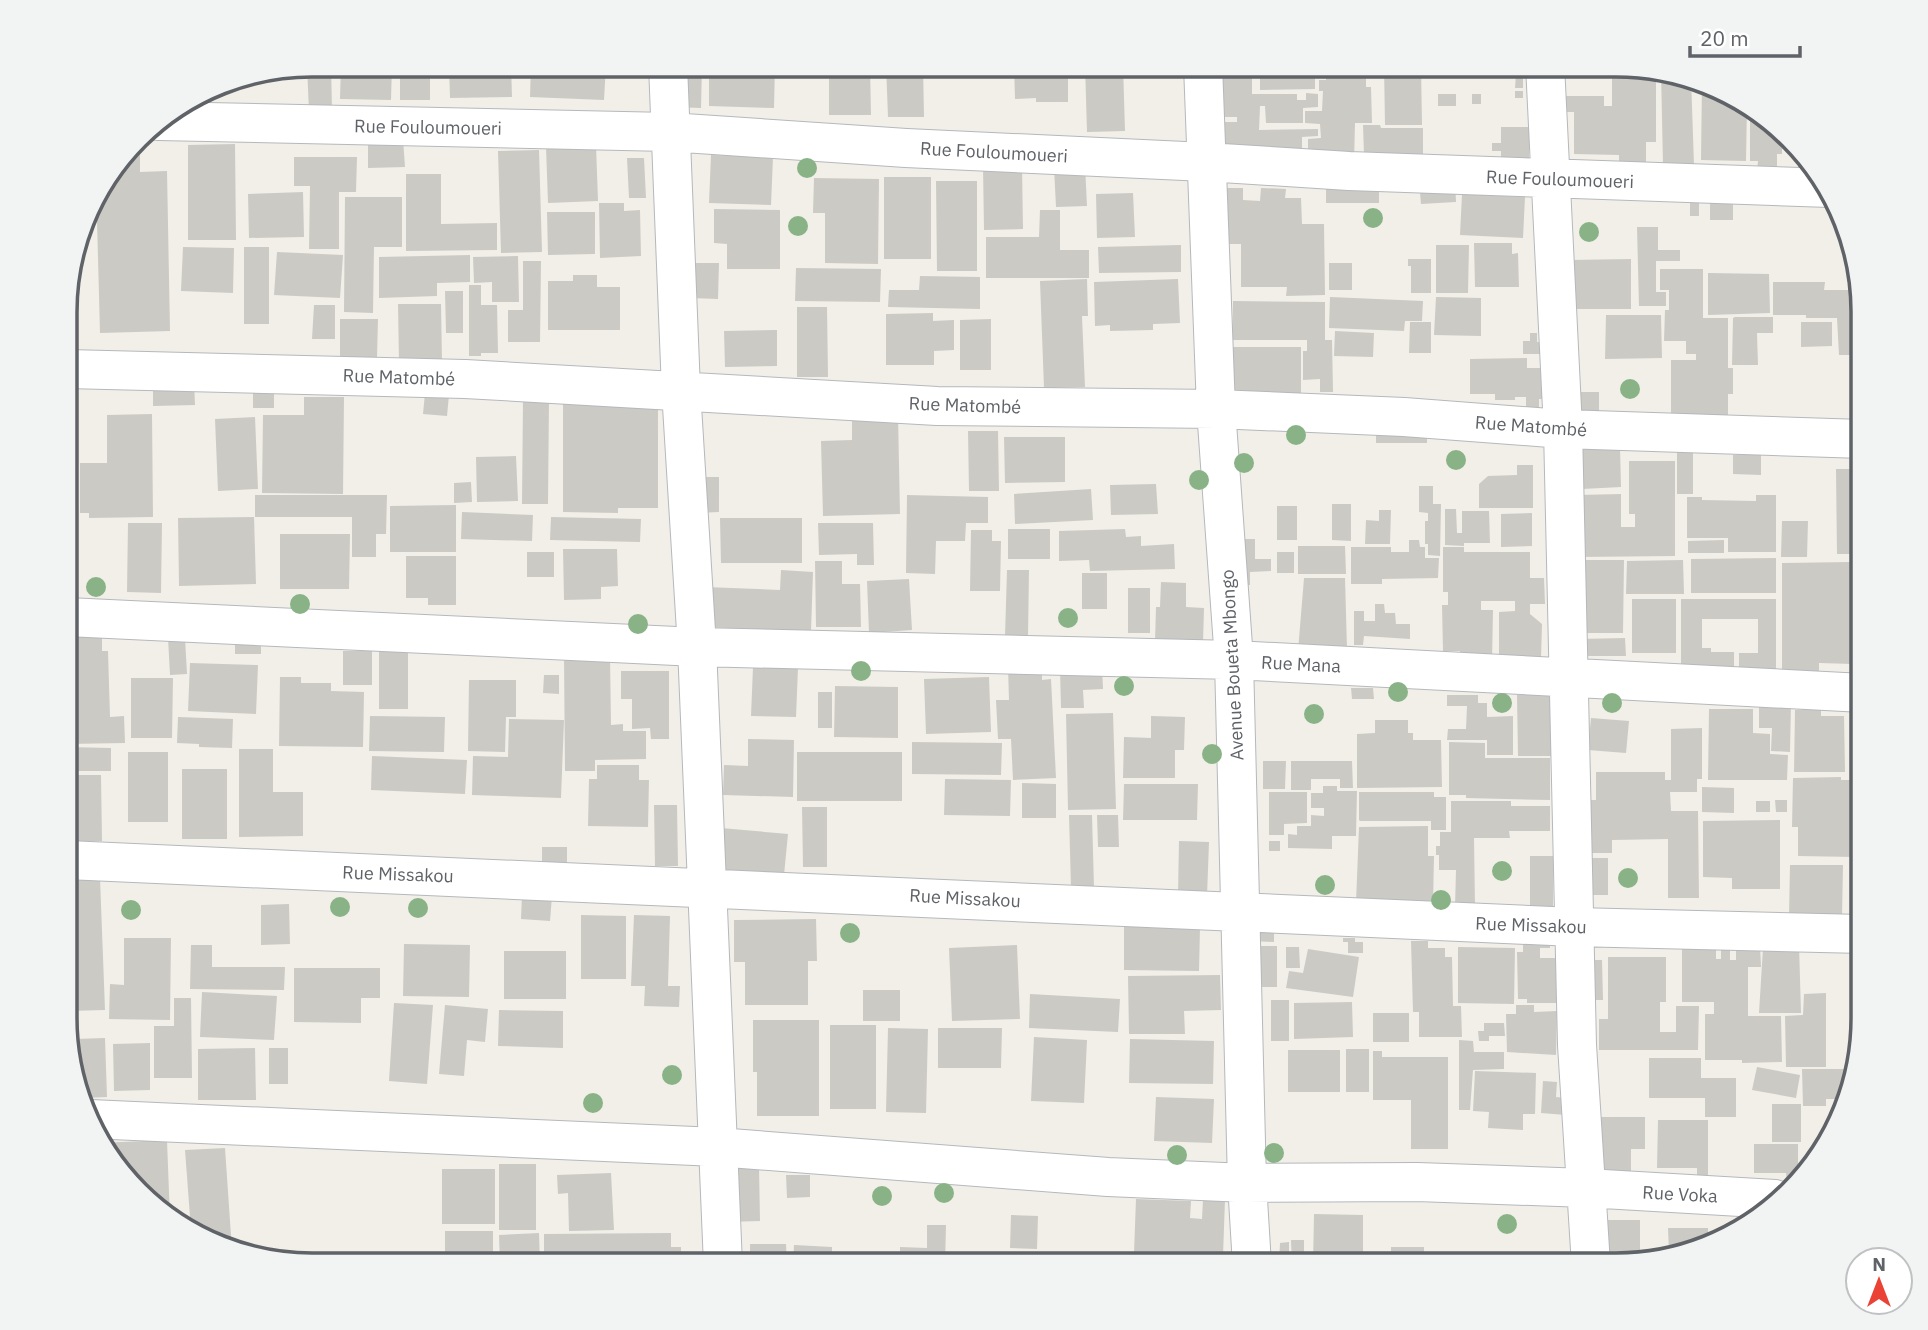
<svg xmlns="http://www.w3.org/2000/svg" width="1928" height="1330" font-family="'IBM Plex Sans',sans-serif">
<style>
.building{fill:#cccac5}
.lines{fill:none;stroke-linecap:round;stroke-linejoin:round}
.minor-casing{stroke:#b5b8bc;stroke-width:40}
.minor{stroke:#fff;stroke-width:38}
.tree{fill:#89b387}
.labels{text-anchor:middle;dominant-baseline:central;stroke-width:7;stroke-linejoin:round;paint-order:stroke}
.street-label{font-size:18px;fill:#5f6368;stroke:#fff}
.rim{fill:none;stroke:#5f6368;stroke-width:3.5}
</style>
<rect width="100%" height="100%" fill="#f1efe8"/>
<path class="building" d="M331 65 332 110 309 111 307 66Z
M341 65H392L391 100 340 99Z
M400 65H430V100H400Z
M449 65H511L512 97 450 98Z
M531 65H606L604 100 530 97Z
M709 65H775L774 108 709 106Z
M829 65H870L871 115H829Z
M886 65H923L924 117H888Z
M1014 65H1068V102H1036V98L1015 99Z
M1085 65H1123L1125 131 1087 132Z
M1220 65H1252V94H1297V100H1306V93L1318 94V107L1303 108V123H1266L1265 106H1260L1259 130 1318 129V136L1302 137V151L1227 152 1218 122H1237V117H1220Z
M1260 65H1319V74L1315 75V89L1260 90Z
M1327 65H1373V77H1366V87H1371L1372 123H1355L1354 163 1308 151V139L1321 138 1320 124 1305 123V111H1322L1323 91H1319V80H1326Z
M1384 65H1421L1422 125H1385Z
M1508 65H1521V70H1508Z
M1616 65H1632L1651 70 1615 71Z
M677 67H702L701 108 675 107Z
M1661 71 1691 77 1694 165 1663 166Z
M1516 74H1523V88H1515Z
M1612 75H1656V142H1646V164H1619V155L1574 154V112H1562V96H1604V106H1612Z
M1702 81 1747 105 1746 161 1701 160Z
M1515 91H1523V98H1515Z
M1438 94H1456V106H1438Z
M1472 94H1481V104H1472Z
M1750 107 1766 116 1782 134V154H1777V170L1757 171 1758 161H1750Z
M1363 125H1380L1381 128H1423V158L1364 155Z
M1501 127H1529V159L1501 160V151H1492V143H1501Z
M403 139 405 167 368 168V140Z
M235 144 236 240H188V145Z
M596 145 598 201 548 203 546 147Z
M539 150 542 252 501 253 498 151Z
M129 152H140V172L167 171 170 331 100 333 97 220H85L90 202Z
M1798 152 1820 177H1798Z
M711 155 773 157 771 205 709 203Z
M294 157H357L356 192H339V249H309L310 186H294Z
M627 158H644L646 198H629Z
M1022 165 1023 229 984 230 983 166Z
M1085 166 1087 206 1056 207 1054 168Z
M406 174H441V224L497 223V250L406 251Z
M884 177H931V259H884Z
M814 178 879 179 878 264 825 263V213H813Z
M1455 178 1456 202 1421 204 1419 181Z
M1326 180H1379V203H1326Z
M936 181H977V271H937Z
M1220 188H1243V200L1260 201 1261 188 1286 189 1285 198H1301L1302 224H1324L1325 295 1286 296 1287 287H1241V244H1227Z
M303 192 304 237 249 238 248 194Z
M1133 193 1135 237 1097 238 1096 194Z
M1462 194 1525 197 1523 238 1460 235Z
M345 197H402V247H374L373 313 344 312Z
M1690 197H1699V216H1690Z
M1710 198H1733V220H1710Z
M599 203H624V211L640 210 641 256 600 258Z
M714 209 780 210V269H727V244L714 243Z
M1040 210H1060V250H1089V278H986V237H1039Z
M547 212H595V254L548 255Z
M1637 227H1658V250H1680V261H1656V292H1666V306H1639Z
M1474 243H1512V254L1518 253 1519 287H1475Z
M1181 245V272L1099 273 1098 247Z
M1436 245H1469L1468 293H1436Z
M183 247 234 248 233 293 181 291Z
M244 247H269V324H244Z
M277 252 343 255 340 298 274 295Z
M470 255V282L437 283V296L379 298V257Z
M518 256 519 302H492V282L474 283 473 257Z
M1408 259H1431V293H1411V266H1408Z
M1631 259V309H1569V260Z
M73 260 76 344H67V280Z
M523 261H541L540 342H508V310H523Z
M692 263H719L718 299 691 298Z
M1329 263H1352V290H1329Z
M796 268 881 269 880 302 795 301Z
M1660 269H1703V318H1728V368H1733V394H1728V423H1671V360H1696V354H1686V341H1664L1665 310H1669V290H1660Z
M1708 273 1769 274 1770 313 1708 315Z
M573 275H597V287H620V330H548V281H573Z
M920 276 980 277V309L888 307 889 290H919Z
M1087 279 1088 316H1082L1085 387 1044 388 1040 281Z
M1178 279 1180 323 1153 324V330L1110 331V325L1095 326 1094 282Z
M1773 282H1825L1824 290H1861L1863 355H1839L1837 318H1806V315H1773Z
M469 285H481V305H497L498 353H481V356H469Z
M445 291H463V333H446Z
M1330 297 1423 301 1422 321H1405L1404 331 1329 328Z
M1436 297 1481 298V336L1434 335Z
M1233 301 1325 302V340H1332L1333 392H1320V379L1303 380V351H1307V340H1233Z
M398 304H441L442 362H399Z
M314 305H335V339H312Z
M797 307H827L828 377H797Z
M933 313V321L954 320V350L934 351V365H886V314Z
M1606 315H1661L1662 358 1605 359Z
M1735 317H1773V333H1757L1758 365H1732L1733 318Z
M340 319H378L377 358 340 357Z
M991 319V370H960V320Z
M1410 322H1431V353H1409Z
M1801 322H1832V346L1801 347Z
M777 330V366L725 367 724 331Z
M1335 331 1374 333 1373 357 1334 356Z
M1530 333H1537V342H1542V354H1523V341H1530Z
M1224 347H1301V397H1224Z
M1527 358V368H1542V399H1539V421H1526V397H1515V400H1495V394H1470V359Z
M194 381 195 405 153 406V382Z
M253 384H274V408H253Z
M1581 392H1599V412L1580 411Z
M425 393 449 395 447 416 423 414Z
M67 395H72V502H67Z
M304 397H344L343 494 262 493 263 415H304Z
M523 399H549L548 504H522Z
M563 402H658V508H618V513L563 512Z
M152 414 153 517 89 518V513H80V463H107V415Z
M898 414 900 514 823 516 821 441 852 440V416Z
M255 417 258 489 218 491 215 419Z
M1427 423V443H1376V424Z
M968 431H998L999 491H969Z
M1004 437H1065V482L1005 483Z
M1620 447 1621 487 1582 489 1581 448Z
M1677 449H1693V494H1677Z
M1761 454V475L1733 474V455Z
M516 456 518 501 477 502 476 457Z
M1629 461H1675V556L1578 557V495L1621 494V527H1635V514H1629Z
M1517 465H1533V508H1479V484L1488 476 1517 475Z
M1836 469H1863V554H1837Z
M696 477H719V512L697 513Z
M471 482 472 502 454 503V483Z
M1156 484 1158 514 1111 515 1110 485Z
M1419 486H1433V504H1441L1440 556 1428 555V544H1425V521H1428V513L1419 512Z
M1091 489 1093 520 1015 524 1014 494Z
M255 495H387L386 534H376V557H352V517H255Z
M907 495 988 497V523H966L965 541H936L935 574 906 573Z
M1756 495H1776V552H1728V538H1687V497H1702V500L1756 501Z
M1332 504H1351V541L1332 540Z
M456 505V552H390V506Z
M1277 506H1297V540H1277Z
M67 507H76V595H67Z
M1445 509H1456L1457 533H1462V511H1489L1490 543H1464V546L1445 545Z
M1379 510H1391L1390 544H1365L1366 520 1379 521Z
M462 512 533 515 532 541 461 539Z
M1532 513V546L1501 547V514Z
M254 517 256 584 179 586 178 518Z
M551 517 641 519 640 542 550 540Z
M720 518H802V563H721Z
M1782 521H1808L1807 557H1781Z
M128 523H162L161 593 127 592Z
M818 523H873L874 565H857V554L819 555Z
M1008 529H1050V559H1008Z
M1125 529 1126 537 1141 536V546L1174 544 1175 569 1090 571 1089 560 1059 561V531Z
M971 530H992V541H1001L1000 591H970Z
M280 534H350L349 589H280Z
M1239 539H1255V559H1271V571L1250 572V585H1238Z
M1409 540H1419L1420 547H1425V558H1439L1438 578 1382 579V584H1351V547H1391V552H1409Z
M1724 540V553H1688V541Z
M1298 546H1345L1346 574H1298Z
M1443 547H1464V552H1530V578H1544L1545 604H1530V614L1542 624 1541 658H1499V612L1515 611V601H1481V610H1493L1492 662H1461L1460 651H1443L1442 605H1448V592H1443Z
M563 549H617L618 586 601 587V599L564 600Z
M527 552H554V577H527Z
M1277 552H1294V573H1277Z
M406 556H456V605H428V598H406Z
M1776 558V593H1691V559Z
M1585 560H1624L1623 633H1584Z
M1683 560 1684 594H1626L1627 561Z
M815 561H842V584H860L861 627H816Z
M1850 562V611H1863V677H1852V664L1819 663V677L1782 674V563Z
M781 570 813 572 811 631 703 627 705 587 780 590Z
M1007 570H1029L1028 636H1005Z
M1082 573H1107V609H1082Z
M1304 578H1345L1347 649 1298 651Z
M909 579 912 630 869 633 867 581Z
M1161 582 1186 583V607L1204 608 1203 643 1155 642 1156 607H1160Z
M1128 588H1150V633H1128Z
M1632 599H1676V653H1632Z
M1681 599H1776V670H1739V653H1758V619H1702V648H1711V652H1734V671L1681 667Z
M1375 604H1384L1385 613H1395L1396 624H1410V639L1364 636 1363 645H1354V611H1364V621H1375Z
M102 631V651H108L110 717 124 716 125 743 67 744V632Z
M168 638H185L187 674 170 675Z
M1625 638 1626 656H1578V639Z
M235 642H261V654H235Z
M379 650H408V709H379Z
M343 651H372V685H343Z
M564 656H610L611 725 623 724V731H646V759L595 760V771H565Z
M190 663 258 665 256 714 188 711Z
M1042 665V680L1051 679 1056 778 1013 780 1011 739H998L996 700H1009L1008 667Z
M753 667 798 668 796 717 751 716Z
M1102 667 1103 689 1083 690 1084 708H1061L1060 669Z
M621 671H669V739H651L650 728 632 729V699H621Z
M544 675H559V694L543 693Z
M280 677H301V683H331V691L364 692 363 747 279 746Z
M989 677 991 732 926 734 924 679Z
M131 678H173L172 738H131Z
M469 680H516V717H506L505 752 468 751Z
M835 686 898 687V738L834 737Z
M1351 688H1373L1374 699H1352Z
M818 692H832V728H818Z
M1447 695H1478V703H1487V717L1513 716V755H1487V740H1447L1448 729H1466L1467 706H1447Z
M1517 695H1553V756H1518Z
M1759 703 1791 704 1790 752 1771 751 1772 728H1759Z
M1709 709H1753V733L1770 734V754L1788 755 1787 780H1708Z
M1821 709V716H1844L1845 772H1794L1795 710Z
M1113 713 1116 809 1068 810 1066 714Z
M370 716 445 717 444 752 369 751Z
M1151 716 1185 717 1184 750H1175V778H1123L1124 737 1151 738Z
M178 717 233 719 232 748 199 747V744L177 743Z
M1850 717H1863V777H1850Z
M1591 718 1629 721 1626 753 1588 750Z
M509 719 564 720 561 798 472 795 473 756 508 757Z
M1375 720H1408V733H1413V740H1441L1442 787 1357 788V734L1375 733Z
M1702 728V779H1697V792H1670L1671 811H1698L1699 898H1668V839L1612 840V853H1589L1588 800H1596V772H1665V780H1671V729Z
M748 739 794 740 793 797 723 795 724 765 748 766Z
M912 742 1002 743 1001 775 912 774Z
M1449 742 1485 743V758H1550V800L1466 798V795H1449Z
M67 747 111 748V771H67Z
M239 749H273V792H303V836L239 837Z
M128 752H168V822H128Z
M797 752H902V801H797Z
M372 756 467 760 465 794 371 790Z
M1263 761H1286L1285 789H1263Z
M1291 761H1352L1353 788H1340V779H1311V790H1291Z
M597 765H639V780H649L648 827 588 826 589 779H597Z
M182 769H227V839H182Z
M67 775H101L102 841 67 842Z
M1841 777V780H1863V815H1855V857L1798 856V827H1792L1793 778Z
M945 779 1011 780 1010 816 944 815Z
M1022 783 1056 784V818H1022Z
M1124 784H1198L1197 820H1123Z
M1323 786H1337V791H1357L1356 836H1332V849L1288 848V834L1297 835V826H1311V815L1324 816V808H1311V793H1323Z
M1702 787 1734 788V813L1702 812Z
M1269 792H1307V823L1284 824V835H1269Z
M1359 792H1434V797H1446V830H1431V821H1360L1359 820Z
M1775 800H1787V812H1776Z
M1451 801H1511V806H1550V831H1509L1510 838H1474L1475 907H1455L1456 870H1439V855H1436V846H1440V832H1451Z
M1756 801H1770V812H1756Z
M654 805H677L678 866H655Z
M802 807H827V867H803Z
M1069 815H1092L1094 888H1071Z
M1097 815H1118L1119 847H1098Z
M1858 818H1863V907H1855Z
M1780 820V889H1732V878L1703 877V821Z
M1428 826V856H1434L1433 905 1356 903 1359 827Z
M721 828 788 834 784 875 717 869Z
M1179 841 1209 842 1207 896 1178 895Z
M1269 841H1280V851H1269Z
M542 847H567V868L542 867Z
M1530 856H1553V906H1530Z
M1586 858H1608V895H1586Z
M1790 865H1843L1842 918 1789 917Z
M100 878 105 1010 68 1011 67 879Z
M522 895 552 896 550 921 521 919Z
M289 904 290 944 261 945V905Z
M581 915 626 916V979H581Z
M634 915 670 916 668 986H680L679 1007 644 1006 645 986H631Z
M816 919 817 961H808V1005H745V962H734V920Z
M1124 925 1200 927 1199 971 1124 970Z
M1252 925H1274V942L1252 941Z
M1523 936 1550 943V948H1540V958H1557L1558 1003H1527V999H1518L1517 952H1523Z
M124 938H171L170 1020 109 1019 110 984 124 985Z
M1343 938H1355V942H1363V953H1348V942H1343Z
M1411 941H1428V948H1445V957H1452L1453 1006H1461L1462 1037H1419V1012H1413Z
M404 944 470 945 469 997 403 996Z
M1682 944H1702V950H1716V959H1721V950H1730V960H1736V945H1760L1761 967H1748V1016H1781L1782 1062 1742 1063V1060H1705V1014H1714V1002H1682Z
M191 945H212V967H285L284 990 190 989Z
M1017 945 1020 1019 952 1021 949 948Z
M1799 945 1801 1013H1759L1763 948Z
M1254 946H1277V987H1254Z
M1286 947H1299L1300 968H1286Z
M1458 947 1515 948 1514 1004 1458 1003Z
M1308 949 1359 957 1353 997 1286 988 1289 971 1303 973Z
M504 951H566V999H504Z
M1608 957H1666V1002H1660V1032H1676V1006H1699L1698 1050H1599V1019H1608Z
M1588 960H1602L1603 1000H1588Z
M294 968H380V998H361V1023L294 1022Z
M1220 975 1221 1010 1184 1011 1185 1034H1129L1128 976Z
M863 990H900V1021H863Z
M202 992 277 996 274 1040 200 1037Z
M1826 993V1067H1786L1785 1016 1803 1015 1804 994Z
M1030 994 1120 999 1118 1032 1029 1028Z
M174 998H191L192 1078H154V1026H174Z
M1271 1000H1289V1041H1271Z
M1352 1002 1353 1037 1294 1039V1003Z
M394 1003 433 1005 427 1084 389 1081Z
M445 1005 488 1009 485 1042 467 1040 464 1076 439 1074Z
M1516 1005H1534V1012L1557 1011 1556 1055 1507 1052 1506 1014H1516Z
M499 1010 563 1011V1048L498 1046Z
M1373 1013H1409V1042H1373Z
M753 1020H819V1116H757V1072H753Z
M1484 1023H1504L1505 1036H1489V1041H1479L1478 1031H1484Z
M830 1025H876V1109H830Z
M888 1028 928 1029 926 1113 886 1112Z
M938 1028H1002L1001 1068H938Z
M1034 1037 1087 1040 1084 1103 1031 1101Z
M105 1038 107 1097 83 1098 75 1075 74 1039Z
M1130 1039 1214 1041 1213 1084 1129 1083Z
M1459 1040 1473 1041 1474 1052H1504V1069L1473 1070 1470 1110H1459Z
M150 1043V1090L114 1091 113 1044Z
M255 1048 256 1100H198V1049Z
M269 1048H288V1084H269Z
M1346 1049H1369V1092H1346Z
M1288 1050H1340V1092H1288Z
M1373 1051H1382V1057H1448V1149H1411V1100H1373Z
M1649 1058H1701V1078H1736V1117H1705V1098H1649Z
M1757 1067 1800 1075 1796 1098 1752 1090Z
M1802 1069H1844V1073H1855L1849 1099H1826V1106H1803Z
M1475 1071 1536 1073 1535 1114H1523V1130L1488 1128 1489 1112 1473 1111Z
M1543 1081 1557 1082 1556 1097 1567 1098 1566 1115 1541 1113Z
M1156 1097 1214 1099 1212 1143 1154 1141Z
M1772 1104H1801V1142H1772Z
M1599 1117H1645V1149H1631V1175H1600Z
M1658 1120H1708V1178H1697V1168H1657Z
M167 1140 170 1219 162 1214 99 1143Z
M1754 1144H1798V1180L1787 1182 1786 1173H1754Z
M225 1148 232 1250H228L191 1230 185 1150Z
M499 1164H536V1230H499Z
M759 1167 760 1221 725 1222 724 1169Z
M442 1169H495V1224H442Z
M611 1173 614 1230 569 1231 568 1193 558 1194 557 1175Z
M786 1175H810V1197L787 1198Z
M1136 1199 1191 1201 1190 1218 1202 1219 1203 1199H1225L1223 1256 1134 1253Z
M1314 1214 1363 1215V1265H1313Z
M1011 1215 1038 1216 1037 1249 1010 1248Z
M1606 1220H1640V1260L1606 1265Z
M927 1225H946L945 1265H848L849 1256H900V1247L927 1248Z
M1668 1228H1708V1244L1669 1253Z
M445 1231H493V1265H445Z
M539 1233 540 1265H500L499 1235Z
M671 1233V1247H681V1265H544V1234Z
M1291 1240H1304V1265H1292Z
M1289 1242V1265H1279L1280 1243Z
M750 1244H786L787 1265H750Z
M794 1245 832 1247V1265H793Z
M1391 1247H1424V1259L1465 1258V1265H1391Z
M1030 1255V1265H962V1257Z
M275 1259H295V1265L275 1261Z"/>
<g class="lines">
<g class="minor-casing">
<path id="minor" d="M668 65 681 390 697 647 723 1265
M1203 65 1216 409 1234 660 1247 1183 1252 1265
M1545 65 1563 429 1577 1045 1591 1265
M158 121 669 132 906 148 1206 162 1349 171 1830 188
M67 369 465 379 937 406 1216 409 1404 417 1563 429 1863 439
M67 617 697 647 1234 660 1863 693
M67 860 1574 927 1863 934
M90 1119 717 1147 1108 1177 1247 1183 1417 1182 1586 1188 1775 1199"/>
</g>
<use href="#minor" class="minor"/>
</g>
<g class="tree">
<circle cx="807" cy="168" r="10"/>
<circle cx="1373" cy="218" r="10"/>
<circle cx="798" cy="226" r="10"/>
<circle cx="1589" cy="232" r="10"/>
<circle cx="1630" cy="389" r="10"/>
<circle cx="1296" cy="435" r="10"/>
<circle cx="1456" cy="460" r="10"/>
<circle cx="1244" cy="463" r="10"/>
<circle cx="1199" cy="480" r="10"/>
<circle cx="96" cy="587" r="10"/>
<circle cx="300" cy="604" r="10"/>
<circle cx="1068" cy="618" r="10"/>
<circle cx="638" cy="624" r="10"/>
<circle cx="861" cy="671" r="10"/>
<circle cx="1124" cy="686" r="10"/>
<circle cx="1398" cy="692" r="10"/>
<circle cx="1502" cy="703" r="10"/>
<circle cx="1612" cy="703" r="10"/>
<circle cx="1314" cy="714" r="10"/>
<circle cx="1212" cy="754" r="10"/>
<circle cx="1502" cy="871" r="10"/>
<circle cx="1628" cy="878" r="10"/>
<circle cx="1325" cy="885" r="10"/>
<circle cx="1441" cy="900" r="10"/>
<circle cx="340" cy="907" r="10"/>
<circle cx="418" cy="908" r="10"/>
<circle cx="131" cy="910" r="10"/>
<circle cx="850" cy="933" r="10"/>
<circle cx="672" cy="1075" r="10"/>
<circle cx="593" cy="1103" r="10"/>
<circle cx="1274" cy="1153" r="10"/>
<circle cx="1177" cy="1155" r="10"/>
<circle cx="944" cy="1193" r="10"/>
<circle cx="882" cy="1196" r="10"/>
<circle cx="1507" cy="1224" r="10"/>
</g>
<g class="labels">
<g class="street-label">
<text transform="translate(428 127) rotate(1)">Rue Fouloumoueri</text>
<text transform="translate(994 152) rotate(3)">Rue Fouloumoueri</text>
<text transform="translate(1560 179) rotate(2)">Rue Fouloumoueri</text>
<text transform="translate(399 377) rotate(2)">Rue Matombé</text>
<text transform="translate(965 405) rotate(2)">Rue Matombé</text>
<text transform="translate(1531 426) rotate(4)">Rue Matombé</text>
<text transform="translate(1301 664) rotate(3)">Rue Mana</text>
<text transform="translate(1232 665) rotate(-93)">Avenue Boueta Mbongo</text>
<text transform="translate(398 874) rotate(2)">Rue Missakou</text>
<text transform="translate(965 898) rotate(3)">Rue Missakou</text>
<text transform="translate(1531 925) rotate(2)">Rue Missakou</text>
<text transform="translate(1680 1194) rotate(3)">Rue Voka</text>
</g>
</g>
<path d="M0 0H1928V1330H0ZM312 77H1616A235 235 0 0 1 1851 312V1018A235 235 0 0 1 1616 1253H312A235 235 0 0 1 77 1018V312A235 235 0 0 1 312 77Z" fill="#f2f3f3" fill-rule="evenodd"/>
<path class="rim" d="M312 77H1616A235 235 0 0 1 1851 312V1018A235 235 0 0 1 1616 1253H312A235 235 0 0 1 77 1018V312A235 235 0 0 1 312 77Z"/>
<g transform="translate(1879 1281)"><circle r="33" fill="#ffffff" stroke="#bfc1c3" stroke-width="2"/>
<path d="M0-5L12 26L0 18L-12 26Z" fill="#ea4335"/>
<text y="-10" font-size="19" font-weight="bold" text-anchor="middle" fill="#5f6368">N</text>
</g>
<path d="M1690 46v10h110v-10" fill="none" stroke="#5f6368" stroke-width="3.5"/>
<text x="1700" y="46" font-size="21" fill="#5f6368" stroke="#ffffff" stroke-width="5" paint-order="stroke">20 m</text>
</svg>
